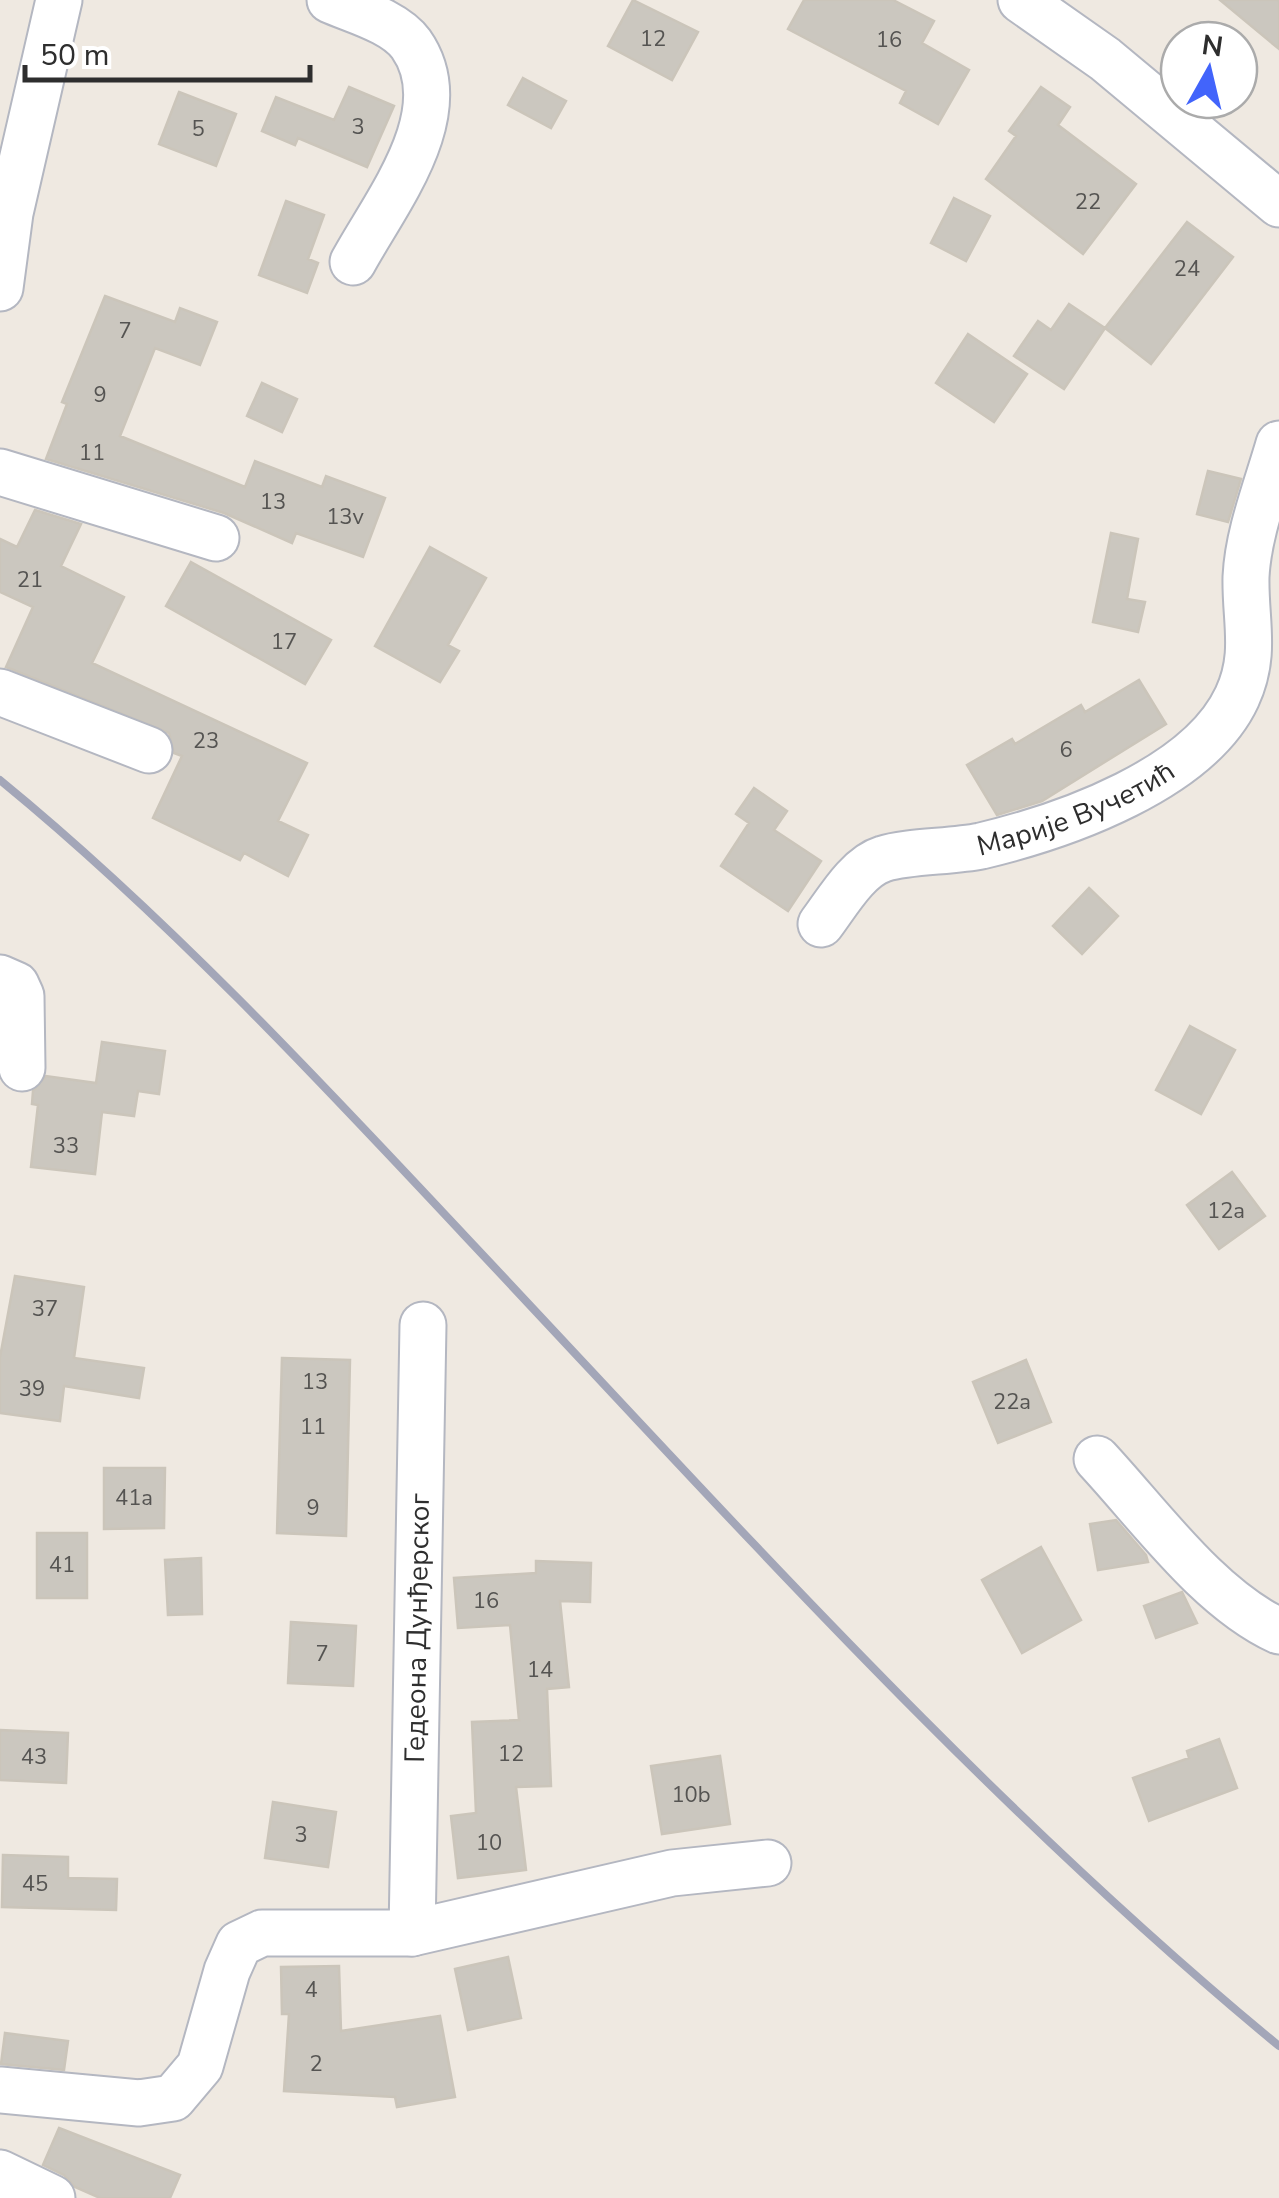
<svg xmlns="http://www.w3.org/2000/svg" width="1279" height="2198" font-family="'Nunito Sans',sans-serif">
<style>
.building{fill:#cbc7bf;stroke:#cbc5ba;stroke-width:2.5}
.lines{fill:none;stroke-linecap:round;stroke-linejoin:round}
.minor-casing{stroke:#b4b7c1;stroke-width:49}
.minor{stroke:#fff;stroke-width:45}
.rail{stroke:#a3a6b8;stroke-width:8}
.labels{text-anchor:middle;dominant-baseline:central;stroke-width:8;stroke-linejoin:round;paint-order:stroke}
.number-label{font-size:22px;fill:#555452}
.street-label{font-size:28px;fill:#2e2e2e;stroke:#fff}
</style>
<rect width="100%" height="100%" fill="#efe9e1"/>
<path class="building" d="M633 0 698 32 672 80 608 46Z
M804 0H893L934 21 922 43 969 70 938 124 900 103 906 91 788 29Z
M1220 0H1279V49Z
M523 78 566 101 551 128 508 105Z
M349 87 394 106 367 167 298 138 295 145 262 131 276 97 334 120Z
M1041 87 1070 107 1058 125 1136 184 1083 254 986 179 1016 136 1009 131Z
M179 92 236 114 216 166 159 144Z
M954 198 990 216 966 261 931 243Z
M286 201 324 215 308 259 318 263 307 293 259 275Z
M1187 222 1233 257 1151 364 1105 328Z
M105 296 175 322 180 308 217 322 200 365 155 348 120 436 245 487 255 461 322 487 326 476 385 498 363 557 296 533 292 543 224 513 46 459 67 404 62 402Z
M1069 304 1105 328 1064 389 1014 356 1038 321 1051 330Z
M968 334 1027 374 994 422 936 383Z
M262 383 297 399 282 432 247 416Z
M1208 471 1241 479 1228 522 1197 514Z
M35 510 81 524 61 566 124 597 92 663 307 763 278 821 308 835 288 876 244 853 240 860 153 818 182 756 174 753 169 733 6 667 33 607 0 592V539L17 547Z
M1111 533 1138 539 1127 599 1145 602 1138 632 1093 622Z
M430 547 486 578 448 645 459 651 440 682 375 646Z
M191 562 331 640 305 684 166 606Z
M1139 680 1166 724 1042 801 997 815 967 765 1012 739 1015 744 1081 705 1085 712Z
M754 788 787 811 774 830 821 861 788 911 721 866 749 823 736 814Z
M1089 888 1118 916 1082 954 1053 926Z
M1190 1026 1235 1050 1201 1114 1156 1090Z
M102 1042 165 1051 159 1094 138 1091 134 1116 102 1112 95 1174 31 1167 38 1105 32 1104 33 1091 46 1076 96 1083Z
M1232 1172 1265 1216 1219 1249 1187 1205Z
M15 1276 84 1287 74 1358 144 1368 139 1398 64 1386 60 1421 0 1413V1357Z
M282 1358 350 1360 346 1536 277 1533Z
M1026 1360 1051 1422 998 1443 973 1382Z
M104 1468H165L164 1528 104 1529Z
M1116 1520 1146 1555 1148 1562 1098 1570 1090 1524Z
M37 1533H87V1598H37Z
M1041 1547 1081 1620 1022 1653 982 1580Z
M201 1558 202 1614 168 1615 165 1560Z
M536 1561 591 1563 590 1602 560 1601 569 1687 547 1689 551 1786 516 1787 526 1870 458 1878 451 1816 476 1813 472 1722 519 1720 510 1625 458 1628 454 1578 536 1573Z
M1182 1592 1197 1623 1156 1638 1144 1606Z
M291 1622 356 1626 353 1686 288 1683Z
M0 1730 68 1733 66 1783 0 1780Z
M1219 1739 1237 1788 1149 1821 1133 1778 1189 1758 1187 1751Z
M720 1756 730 1824 662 1834 651 1766Z
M273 1802 336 1812 328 1867 265 1858Z
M3 1855 68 1857V1878L117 1879 116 1910 2 1907Z
M508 1957 521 2018 468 2030 455 1969Z
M339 1966 341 2031 440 2016 455 2097 397 2107 395 2097 284 2091 289 2014H282L281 1967Z
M5 2033 68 2041 64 2070 1 2064Z
M59 2128 180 2175 170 2198H100L75 2187 64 2175 43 2165Z"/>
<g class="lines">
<g class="minor-casing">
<g id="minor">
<path d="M330 0C355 11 394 21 411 44 459 112 385 203 353 262"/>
<path d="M1021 0 1105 59 1279 204"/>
<path d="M0 288 10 213 59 0"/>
<path d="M0 472 216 538"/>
<path d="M0 692 149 750"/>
<path id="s1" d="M821 924C837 903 857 867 883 859 907 851 952 852 981 846 1065 826 1199 779 1237 697 1257 654 1245 621 1246 577 1248 533 1267 486 1279 444"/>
<path d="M0 978 16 985 21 996 22 1068"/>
<path d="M1097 1459C1150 1516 1209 1599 1279 1631"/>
<path id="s2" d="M412 1933 423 1325"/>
<path d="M0 2090 139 2103 173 2098 200 2066 227 1971 239 1944 262 1933H412L672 1873 768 1863"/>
<path d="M0 2173 52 2198"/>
</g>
</g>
<use href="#minor" class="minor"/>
<path class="rail" d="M0 780C164 914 320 1081 465 1236 727 1514 983 1802 1279 2046"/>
</g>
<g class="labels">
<g class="number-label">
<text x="653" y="39">12</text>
<text x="889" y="40">16</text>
<text x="358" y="127">3</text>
<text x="198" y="129">5</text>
<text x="1088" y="202">22</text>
<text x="1187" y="269">24</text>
<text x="125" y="331">7</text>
<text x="100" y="395">9</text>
<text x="92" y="453">11</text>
<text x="273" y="502">13</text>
<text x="345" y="517">13v</text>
<text x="30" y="580">21</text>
<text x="284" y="642">17</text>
<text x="206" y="741">23</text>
<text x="1066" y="750">6</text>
<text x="66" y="1146">33</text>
<text x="1226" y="1211">12a</text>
<text x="45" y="1309">37</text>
<text x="315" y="1382">13</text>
<text x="32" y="1389">39</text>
<text x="1012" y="1402">22a</text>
<text x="313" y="1427">11</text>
<text x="134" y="1498">41a</text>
<text x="313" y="1508">9</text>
<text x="62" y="1565">41</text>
<text x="486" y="1601">16</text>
<text x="322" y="1654">7</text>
<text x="540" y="1670">14</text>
<text x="511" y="1754">12</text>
<text x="34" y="1757">43</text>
<text x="691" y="1795">10b</text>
<text x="301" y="1835">3</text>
<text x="489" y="1843">10</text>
<text x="35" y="1884">45</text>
<text x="311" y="1990">4</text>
<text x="316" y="2064">2</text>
</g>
<g class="street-label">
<text stroke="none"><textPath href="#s1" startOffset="292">Марије Вучетић</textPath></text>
<text stroke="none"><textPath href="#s2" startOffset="305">Гедеона Дунђерског</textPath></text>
</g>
</g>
<g transform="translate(1209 70) rotate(8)"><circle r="48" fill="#ffffff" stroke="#ababab" stroke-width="2.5"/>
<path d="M0-8L18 38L0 25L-18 38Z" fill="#4264fb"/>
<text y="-15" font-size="28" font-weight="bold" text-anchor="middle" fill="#2e2e2e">N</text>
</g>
<path d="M25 65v15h285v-15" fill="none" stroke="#2e2e2e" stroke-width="5"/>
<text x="40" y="65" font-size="30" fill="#2e2e2e" stroke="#ffffff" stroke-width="8" paint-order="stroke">50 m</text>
</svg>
